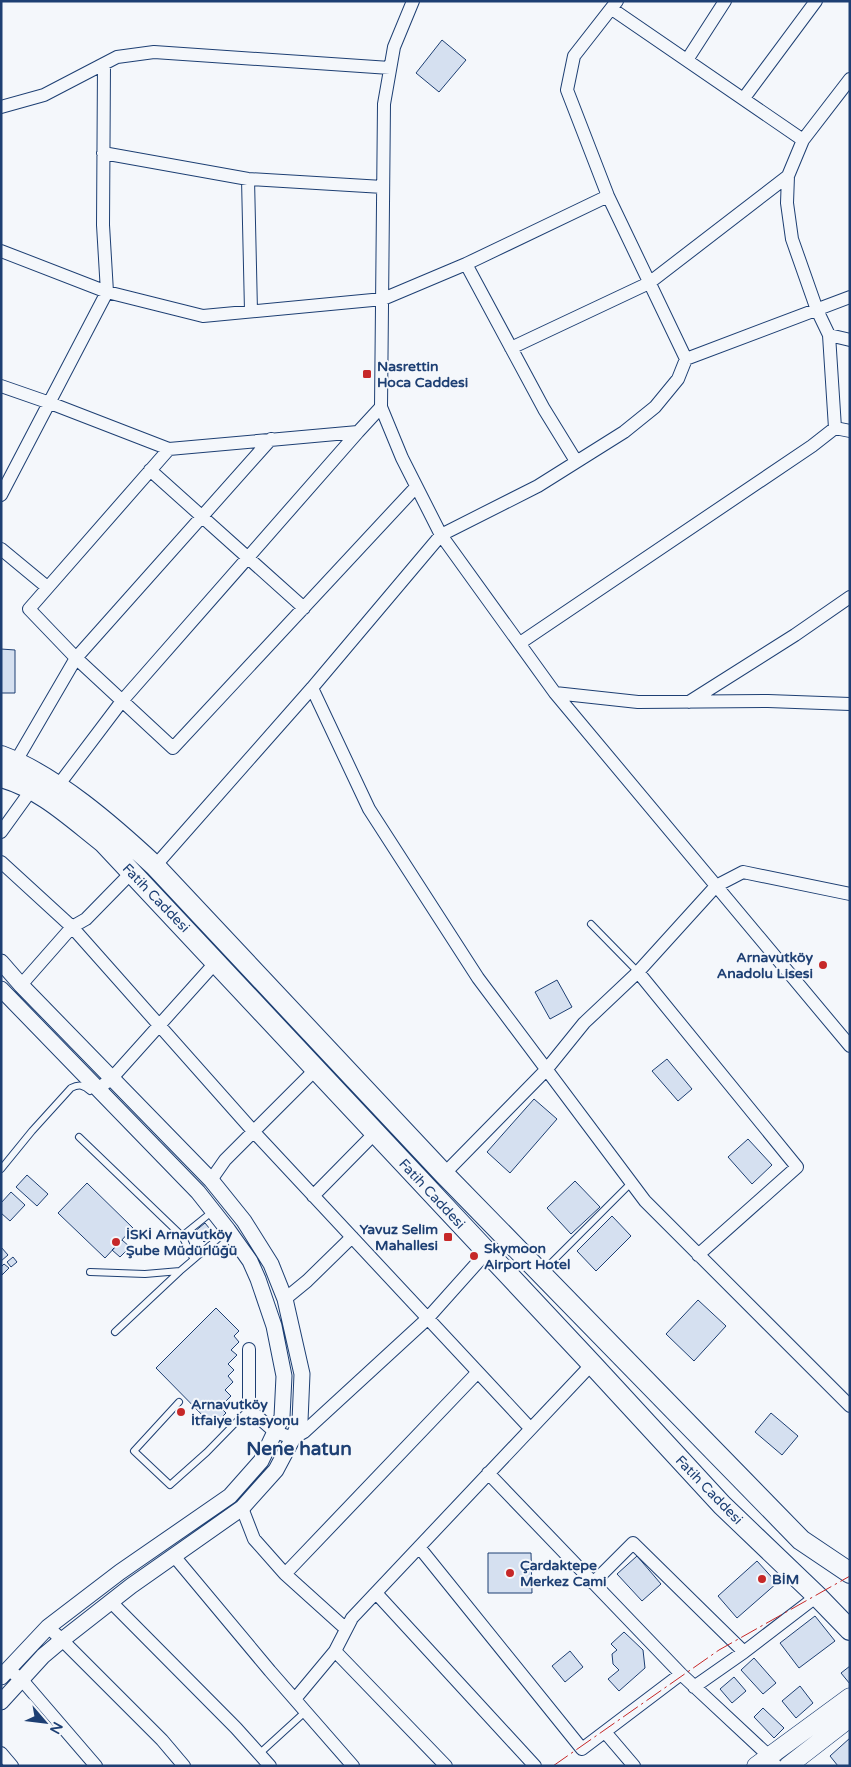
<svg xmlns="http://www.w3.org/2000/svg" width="851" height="1767" font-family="'Varela Round',sans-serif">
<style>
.building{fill:#d5e0f0;stroke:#1d3f73}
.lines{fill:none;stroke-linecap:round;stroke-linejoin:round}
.service-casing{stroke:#1d3f73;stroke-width:8}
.minor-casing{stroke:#1d3f73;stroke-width:14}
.tertiary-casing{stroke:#1d3f73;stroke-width:17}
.secondary-casing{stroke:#1d3f73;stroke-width:19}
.primary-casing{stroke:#1d3f73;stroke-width:22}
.service{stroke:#f4f7fb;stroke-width:6}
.minor{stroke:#f4f7fb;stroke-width:12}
.tertiary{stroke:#f4f7fb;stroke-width:15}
.secondary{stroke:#f4f7fb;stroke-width:18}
.primary{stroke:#f4f7fb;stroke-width:20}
.power{stroke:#c62828;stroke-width:1;stroke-dasharray:18 4 2.5 4;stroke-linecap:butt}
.poi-dot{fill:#c62828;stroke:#f4f7fb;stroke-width:2}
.labels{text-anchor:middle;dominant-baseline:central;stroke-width:4;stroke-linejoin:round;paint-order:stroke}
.poi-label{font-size:14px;font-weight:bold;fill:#1d3f73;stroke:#f4f7fb;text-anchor:start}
.street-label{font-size:14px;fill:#1d3f73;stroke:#f4f7fb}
.district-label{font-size:19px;font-weight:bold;fill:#1d3f73;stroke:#f4f7fb}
</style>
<rect width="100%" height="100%" fill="#f4f7fb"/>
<path class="building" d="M442 40 466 60 439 92 416 73Z
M1 649 15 650V693H1Z
M557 980 572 1007 550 1019 535 992Z
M667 1059 692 1089 678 1101 652 1071Z
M534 1099 557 1119 510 1173 487 1152Z
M748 1139 772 1165 752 1184 728 1157Z
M27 1175 48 1194 37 1206 16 1187Z
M575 1181 600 1207 571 1234 547 1208Z
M87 1183 133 1228 105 1258 58 1213Z
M11 1192 25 1205 10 1221 1 1213V1203Z
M612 1216 631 1236 596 1271 577 1251Z
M205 1223 214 1234 204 1242 194 1232Z
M122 1240 130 1247 120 1257 112 1250Z
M1 1247 8 1255 1 1261Z
M13 1257 17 1262 11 1267 7 1262Z
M4 1264 9 1268 2 1275 1 1267Z
M698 1300 726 1326 694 1361 666 1334Z
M216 1308 239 1331 234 1336 239 1342 231 1350 237 1355 228 1364 234 1370 228 1376 233 1382 225 1390 231 1396 220 1407 226 1413 213 1426 156 1368Z
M771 1413 798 1436 782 1455 755 1432Z
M488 1553H531L532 1593H488Z
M637 1556 661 1584 642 1601 617 1574Z
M757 1561 777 1583 737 1618 718 1596Z
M815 1616 835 1641 799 1668 780 1643Z
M624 1632 643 1650 645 1668 619 1691 608 1679 619 1670 613 1664 612 1654 617 1650 611 1644Z
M570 1651 583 1667 565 1682 552 1666Z
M754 1658 776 1683 763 1694 741 1670Z
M850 1666V1684L841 1673Z
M734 1677 746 1691 732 1703 720 1689Z
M800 1686 813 1703 796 1718 782 1701Z
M763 1708 784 1728 774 1738 754 1717Z
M850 1738V1766H838L830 1756Z"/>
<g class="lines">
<g class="service-casing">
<path id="service" d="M591 924 638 972
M79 1137 182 1236 213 1211
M1 1169 32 1131 71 1088C79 1084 84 1085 90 1091
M182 1236 193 1258
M90 1272 145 1274 180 1271 227 1231
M542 1272 631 1183
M115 1332 180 1271
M179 1402 134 1451 170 1485 207 1452 249 1409
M259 1754 305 1712"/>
</g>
<g class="minor-casing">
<path id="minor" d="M413 1 394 47 384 104 381 407 402 458 441 535 555 693 850 1046
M617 1 574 56 567 90 608 196 686 359
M612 9 803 140
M687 60 725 1
M744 98 816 1
M1 107 44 95 117 57 154 52 390 68
M103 153 248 179 383 187
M248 179 251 311
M1 251 107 292 203 316 383 299 466 264 608 196
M466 264 544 409 576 461
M829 335 850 340
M511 348 649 283 788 176
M1 386 50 403 169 449 358 432 381 407
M835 428 850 431
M169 449 29 609 76 658 173 748 416 487
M150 470 304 608
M1 495 107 292 103 225 104 64
M1 549 47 587
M520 643 812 446 835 428 829 335 817 310 792 239 787 203 788 176 803 140 850 79
M312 688 369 809 478 978 645 1201 850 1406
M555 693 638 702 768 701 850 704
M689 702 795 635 850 597
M16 761 76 658 271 439
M57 787 122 701 358 432
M1 832 32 789
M1 862 72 927 253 1131 530 1428
M155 866 312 688 441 535 538 486 624 432 655 407 678 379 686 359 850 297
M638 972 797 1167 698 1255
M21 985 72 927 86 919 131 873
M98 1089 112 1078 216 962
M444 1174 546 1070 584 1023 638 972 716 886 743 872 850 894
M211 1180 225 1160 316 1069
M313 1196 375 1133
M285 1299 307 1281 352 1237
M249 1349V1409L275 1432 293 1438 304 1432 427 1319 486 1253
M488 1473 681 1674 769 1756 776 1766
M242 1508 254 1539 285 1574 346 1629
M419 1547 582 1749 681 1674
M174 1556 270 1671 353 1766
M285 1574 477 1373
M593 1583 633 1543 744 1652
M376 1593 535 1766
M111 1602 236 1728 270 1766
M48 1627 62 1640 162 1740 184 1766
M335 1651 446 1766
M8 1669 22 1680 96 1766
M694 1687 744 1652 817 1596
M295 1699 335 1651 352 1618 592 1364
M605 1732 634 1766
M1 1753 12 1766"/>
</g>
<g class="tertiary-casing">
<path id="tertiary" d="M1 962 21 985 211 1180 244 1221 271 1264 285 1299 302 1374 300 1421 293 1438 276 1470 242 1508 131 1586 62 1640 43 1656 1 1702
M1 989 198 1192 228 1230 250 1261 258 1279 274 1326 284 1376 282 1417 261 1461 230 1496 120 1572 48 1627 1 1677"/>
</g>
<g class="secondary-casing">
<path id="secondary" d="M756 1766 850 1697
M788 1766 850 1718"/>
</g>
<g class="primary-casing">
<path id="primary" d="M1 756C55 776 113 827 155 866L444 1174 801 1540 850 1573
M1 777C41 788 71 817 103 842L592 1364 722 1505 817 1596 850 1630"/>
</g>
<use href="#service" class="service"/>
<use href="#minor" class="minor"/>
<use href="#tertiary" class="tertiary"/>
<use href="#secondary" class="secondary"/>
<use href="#primary" class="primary"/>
<path class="power" d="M553 1766 719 1650 850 1576"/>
</g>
<g class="poi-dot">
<rect x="362" y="369" width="10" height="10" rx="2.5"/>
<circle cx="823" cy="965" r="5"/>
<rect x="443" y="1232" width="10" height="10" rx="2.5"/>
<circle cx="116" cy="1242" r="5"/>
<circle cx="474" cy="1256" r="5"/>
<circle cx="181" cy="1412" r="5"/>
<circle cx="510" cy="1573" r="5"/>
<circle cx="762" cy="1579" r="5"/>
</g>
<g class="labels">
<g class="poi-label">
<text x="377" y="366">Nasrettin<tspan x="377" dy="16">Hoca Caddesi</tspan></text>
<text x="813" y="957" text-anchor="end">Arnavutköy<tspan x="813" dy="16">Anadolu Lisesi</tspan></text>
<text x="438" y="1229" text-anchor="end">Yavuz Selim<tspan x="438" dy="16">Mahallesi</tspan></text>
<text x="126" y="1234">İSKİ Arnavutköy<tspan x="126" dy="16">Şube Müdürlüğü</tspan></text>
<text x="484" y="1248">Skymoon<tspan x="484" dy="16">Airport Hotel</tspan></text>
<text x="191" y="1404">Arnavutköy<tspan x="191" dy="16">İtfaiye İstasyonu</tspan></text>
<text x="520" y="1565">Çardaktepe<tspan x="520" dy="16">Merkez Cami</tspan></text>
<text x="772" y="1579">BİM</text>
</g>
<g class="street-label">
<text transform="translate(156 898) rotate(46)">Fatih Caddesi</text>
<text transform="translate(432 1194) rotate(47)">Fatih Caddesi</text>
<text transform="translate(709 1490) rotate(46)">Fatih Caddesi</text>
</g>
<g class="district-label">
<text x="299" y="1449">Nene hatun</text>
</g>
</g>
<rect width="851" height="1767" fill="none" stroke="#1d3f73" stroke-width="5"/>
<g transform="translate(45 1722) rotate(118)" stroke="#f4f7fb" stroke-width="4" paint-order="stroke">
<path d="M0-4L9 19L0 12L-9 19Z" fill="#1d3f73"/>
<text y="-8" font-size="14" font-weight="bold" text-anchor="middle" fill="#1d3f73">N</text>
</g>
</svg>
